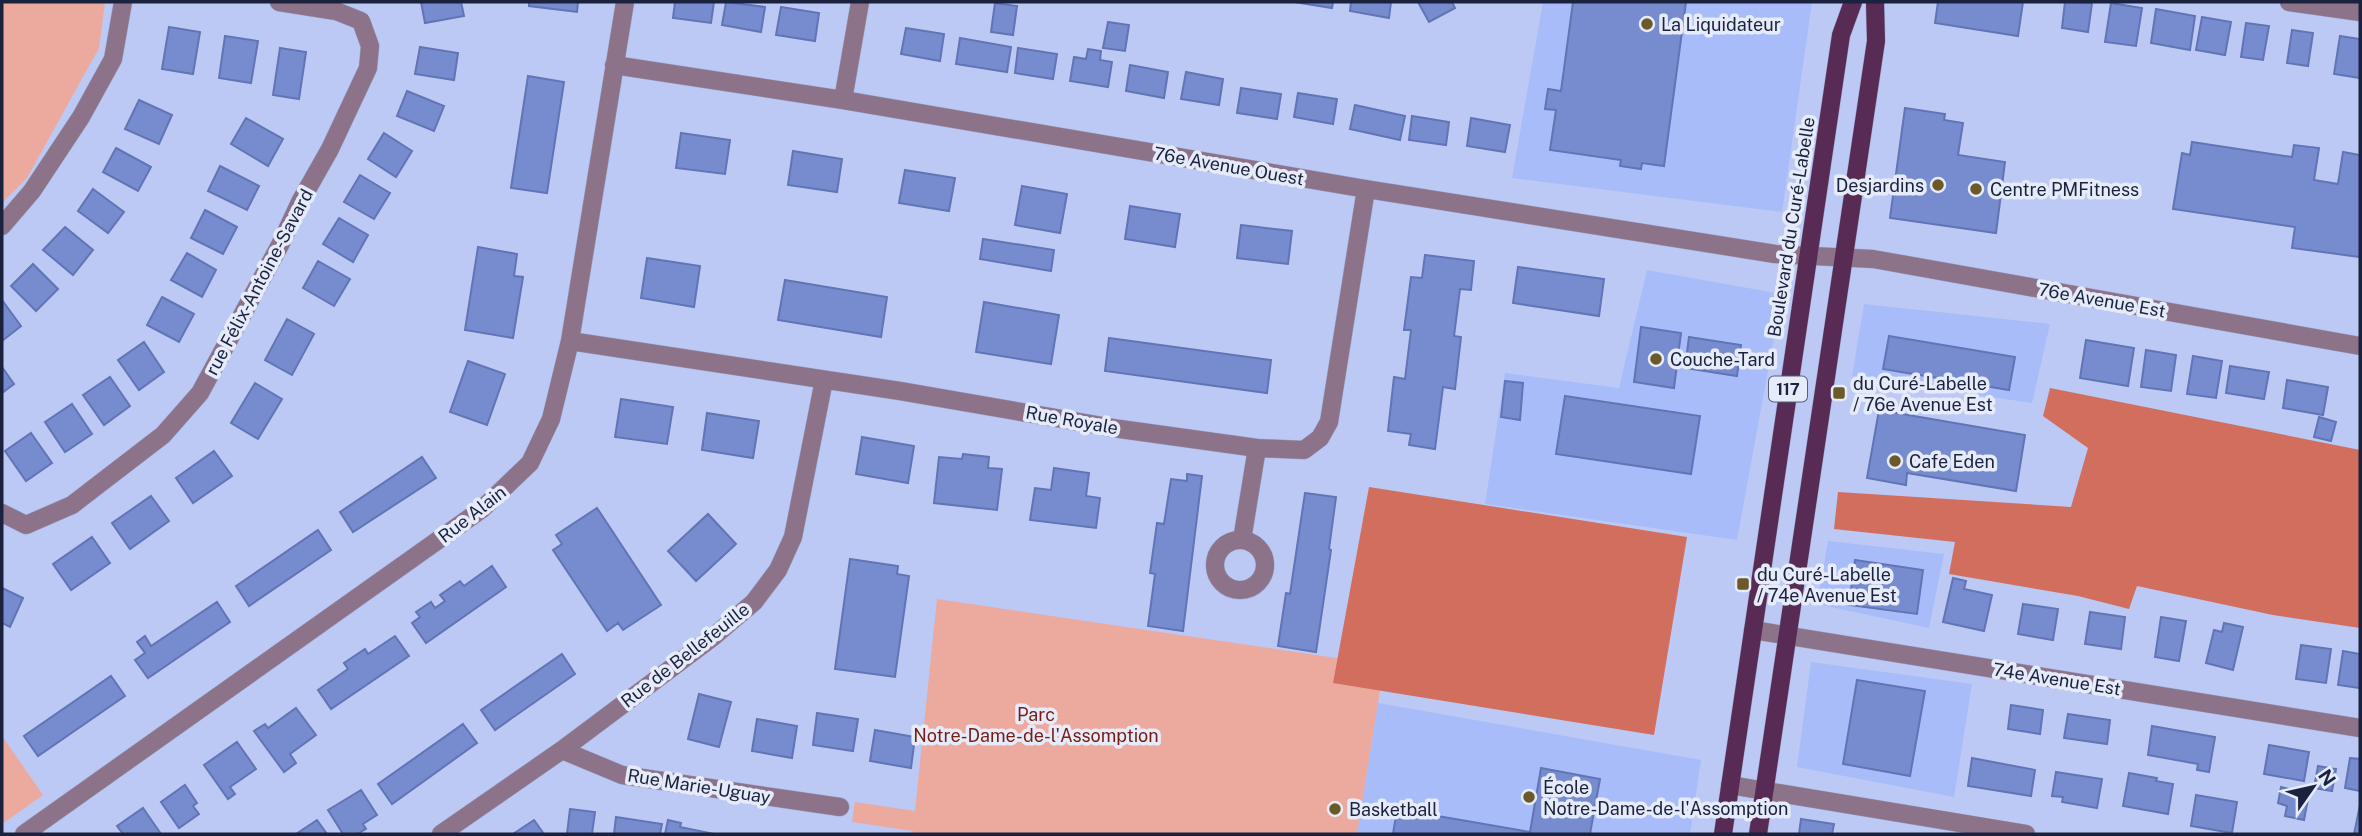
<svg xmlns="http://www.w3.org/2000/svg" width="2362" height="836" font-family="'Public Sans',sans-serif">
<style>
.built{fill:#a8bcfa}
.green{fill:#eca99d}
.forest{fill:#d16e5e}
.building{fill:#778cce;stroke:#6174b5;stroke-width:2}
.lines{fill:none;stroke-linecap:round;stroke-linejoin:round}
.minor-casing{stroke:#9ba8cf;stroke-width:19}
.major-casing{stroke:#9ba8cf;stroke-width:19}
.minor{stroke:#8d738a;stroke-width:18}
.major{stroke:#572b53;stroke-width:18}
.poi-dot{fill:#6b5927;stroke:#e6ebfa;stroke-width:2.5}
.labels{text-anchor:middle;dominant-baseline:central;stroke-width:7;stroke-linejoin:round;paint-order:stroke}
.shield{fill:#e6ebfa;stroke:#575e76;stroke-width:2}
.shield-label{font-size:16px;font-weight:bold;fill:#1a223d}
.poi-label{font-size:18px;fill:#1a223d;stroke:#e6ebfa;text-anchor:start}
.street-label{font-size:18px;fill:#1a223d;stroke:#e6ebfa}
.park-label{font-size:18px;fill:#761c11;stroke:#e6ebfa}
</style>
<rect width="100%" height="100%" fill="#bbc9f4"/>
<path class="built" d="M1543 2H1812L1782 212 1512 178Z
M1647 270 1782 294 1737 540 1485 504 1505 373 1619 388Z
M1864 304 2050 324 2032 403 1852 376Z
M1828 541 1944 554 1929 628 1817 604Z
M1811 662 1972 684 1954 797 1797 767Z
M1378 703 1701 760 1690 834H1357Z"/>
<path class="green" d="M2 2H105L99 48 27 178 2 203Z
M937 599 1384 665 1357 834H913V831L852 822 855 802 915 811Z
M2 736 43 795 2 824Z"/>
<path class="forest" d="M2050 388 2360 450V628L2273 615 2137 586 2129 609 2078 596 1949 574 1955 542 1834 529 1838 492 2071 507 2088 448 2043 416Z
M1369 487 1687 537 1654 735 1333 683Z"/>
<path class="building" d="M421 2H461L464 16 425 23Z
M529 2H578L577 12 529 6Z
M675 2H714L711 23 673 18Z
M726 2 765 7 761 32 722 25Z
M1294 2H1333L1332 8Z
M1351 2H1391L1389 18 1350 11Z
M1418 2H1452L1455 8 1429 22Z
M1573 2H1686L1664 166 1642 163 1641 169 1620 166 1621 160 1550 150 1556 110 1545 109 1548 89 1561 91Z
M1938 2H2023L2018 36 1935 23Z
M2065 2 2092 3 2088 32 2062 28Z
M995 3 1017 6 1013 35 991 32Z
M2111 3 2142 8 2136 46 2105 42Z
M781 7 819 13 815 41 776 35Z
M2156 9 2195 16 2190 50 2151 43Z
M2202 17 2231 22 2225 55 2196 50Z
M1108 22 1129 25 1125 51 1103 48Z
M2246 23 2269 26 2263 60 2241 57Z
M169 27 200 32 193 74 162 69Z
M906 28 944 34 940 61 901 54Z
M2292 30 2313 33 2308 66 2287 63Z
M225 36 258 41 251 83 219 78Z
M2340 36 2360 39V78L2334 74Z
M960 38 1011 47 1007 72 956 64Z
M420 47 458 53 454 80 415 74Z
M280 48 306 52 299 99 273 95Z
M1018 48 1057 54 1053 79 1015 73Z
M1088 49 1101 51 1100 60 1112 62 1108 87 1070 81 1074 57 1086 59Z
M1130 65 1168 72 1164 98 1126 91Z
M1186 72 1223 79 1219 105 1181 99Z
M528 76 564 82 547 193 511 188Z
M1241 88 1281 94 1277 119 1237 113Z
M407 91 444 106 434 131 397 116Z
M1298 93 1337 99 1333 124 1294 117Z
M139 100 172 115 159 144 125 129Z
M1355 105 1405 116 1400 140 1350 129Z
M1905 108 1945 114 1944 120 1963 123 1958 155 2005 162 1996 233 1890 218Z
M1412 116 1449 122 1446 145 1409 140Z
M246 118 283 139 268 166 231 144Z
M1471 118 1510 125 1505 152 1467 146Z
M384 133 412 151 396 177 368 159Z
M681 133 730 140 725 174 676 168Z
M2192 142 2292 157 2294 145 2319 148 2314 180 2338 184 2343 152 2360 155V257L2292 248 2295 227 2173 209 2182 153 2190 155Z
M116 148 151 167 138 191 103 172Z
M793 151 842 159 837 192 788 185Z
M220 166 259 186 247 210 208 191Z
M905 170 955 178 949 211 899 203Z
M360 175 390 193 374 219 344 202Z
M1022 186 1067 194 1060 233 1015 225Z
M93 189 124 212 108 233 78 211Z
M1130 206 1180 214 1175 247 1125 239Z
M205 210 237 227 223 254 191 238Z
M339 218 368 235 353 262 323 244Z
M1241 225 1292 231 1288 264 1237 258Z
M65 227 93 250 73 275 43 250Z
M983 239 1054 250 1051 271 980 259Z
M478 247 517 254 514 276 523 277 513 338 465 330Z
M187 253 216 270 202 297 171 280Z
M1425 255 1474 261 1471 290 1460 289 1454 336 1461 337 1455 389 1443 387 1435 449 1409 445 1411 434 1388 431 1394 377 1405 379 1411 330H1404L1411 277 1422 278Z
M647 258 700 266 694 307 641 298Z
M318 261 350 279 334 306 303 288Z
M33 264 58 289 36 311 11 286Z
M1518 267 1604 279 1599 316 1513 303Z
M785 280 887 297 881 337 778 320Z
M162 297 194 314 179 342 147 325Z
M2 300 21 326 2 341Z
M984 302 1059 315 1051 364 976 352Z
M287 319 314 334 292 375 265 360Z
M1641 327 1681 333 1674 388 1634 382Z
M1889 336 2015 357 2009 390 1883 369Z
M1689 337 1741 345 1737 376 1685 368Z
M1109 338 1271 360 1267 393 1105 371Z
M2086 340 2134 348 2128 386 2080 378Z
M144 342 164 372 139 390 118 360Z
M2146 350 2176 355 2171 391 2141 387Z
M2193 356 2222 361 2216 398 2187 394Z
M468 361 505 374 487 425 450 412Z
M2230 366 2269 372 2264 399 2226 393Z
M2 367 14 384 2 393Z
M110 377 130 406 104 425 83 395Z
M2287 380 2328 387 2323 415 2283 408Z
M1505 381 1523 383 1520 420 1501 417Z
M255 383 282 399 258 439 231 423Z
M1565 396 1700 416 1691 474 1556 454Z
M621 399 673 407 667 444 615 437Z
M72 404 92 434 65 452 45 422Z
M1879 410 2025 435 2016 491 1907 473 1906 485 1867 478Z
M707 413 759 421 753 458 702 450Z
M2319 417 2336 422 2331 441 2314 437Z
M31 433 52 463 26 481 5 451Z
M862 437 914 446 908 483 856 474Z
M214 451 232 476 193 503 176 478Z
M963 454 989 457 988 468 1002 469 997 510 934 503 939 457 962 459Z
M422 457 436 478 353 532 340 512Z
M1054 468 1089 473 1086 496 1100 498 1096 528 1030 520 1035 488 1051 490Z
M1187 474 1202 476 1183 631 1148 626 1155 574 1150 573 1157 523 1164 524 1171 479 1187 481Z
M1305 493 1336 497 1329 549 1331 550 1316 652 1278 646 1286 593 1290 594Z
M151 496 169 521 130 549 112 523Z
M597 508 661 605 623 630 618 623 607 631 553 550 562 544 556 535Z
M708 514 736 544 696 581 668 551Z
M318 530 331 550 249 606 236 586Z
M92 537 110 563 71 590 53 564Z
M850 559 898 566 897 574 909 576 895 677 835 669Z
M1855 560 1923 570 1917 614 1849 605Z
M492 566 506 587 426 643 412 623 420 617 416 612 431 602 435 608 445 601 440 595 460 581 464 586Z
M1953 578 1966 581 1964 589 1992 595 1984 631 1943 622Z
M2 588 23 598 10 627 2 623Z
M217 602 230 622 148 678 135 660 145 653 137 642 145 636 151 646Z
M2023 604 2058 609 2053 640 2018 634Z
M2090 612 2125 617 2121 649 2085 644Z
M2161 617 2186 621 2179 661 2155 657Z
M2224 623 2243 627 2233 670 2206 663 2214 630 2222 632Z
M395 636 409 656 331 709 318 690 348 669 344 663 365 649 368 654Z
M2301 645 2331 649 2326 683 2296 679Z
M2343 651 2360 654V688L2338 685Z
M562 654 575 674 495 730 481 710Z
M111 676 125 696 38 756 24 736Z
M1857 680 1925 691 1910 776 1843 764Z
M699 694 731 702 719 747 688 739Z
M2011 705 2043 710 2040 734 2008 729Z
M296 708 316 735 290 754 296 763 284 772 254 731 265 724 268 728Z
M817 713 858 719 853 751 813 745Z
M2068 714 2110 720 2107 744 2064 738Z
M757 719 797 726 792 758 752 751Z
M463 724 477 743 392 804 378 784Z
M2152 726 2215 737 2209 772 2197 770 2198 764 2148 755Z
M875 730 915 737 911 768 870 761Z
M237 742 256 769 230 787 235 794 228 799 204 765Z
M2269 745 2309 752 2304 781 2264 774Z
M1972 758 2035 770 2031 796 1968 786Z
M2350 758 2360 759V791L2345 788Z
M2318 766 2336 769 2332 791 2314 788Z
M1541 768 1600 779 1590 834H1393L1397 809 1530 832Z
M2056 772 2102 779 2097 808 2062 802 2063 797 2052 796Z
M2129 773 2157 778 2156 781 2173 784 2168 814 2123 806Z
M185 785 197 803 193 806 199 814 179 828 161 802Z
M2281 787 2309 794 2304 820 2285 816 2287 806 2278 803Z
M361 790 377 815 363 824 366 829 357 834H343L328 810Z
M2196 795 2237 802 2232 833 2191 826Z
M2360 805V834H2354Z
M143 808 161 834H123L117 826Z
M570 809 595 812 592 834H567Z
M616 817 662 824 660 834H614Z
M1801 819 1834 824 1832 834H1799Z
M317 820 327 834H296Z
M534 820 544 834H513Z
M668 820 681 823 680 827 714 834H665Z"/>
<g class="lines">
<g class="minor-casing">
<path id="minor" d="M2289 2 2360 12
M614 65 843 100 1366 189 1775 254 1873 259 2360 346
M843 100 860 2
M2 226 32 191 81 117 113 59 123 2
M570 341 900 391 1120 429 1257 448 1304 450 1320 438 1329 422 1366 189
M2 513 26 525 72 505 163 435 200 393 280 245 300 202 330 149 368 68 370 46 361 21 336 11 279 2
M1242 540 1257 448
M1215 565a25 25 0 1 1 50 0a25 25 0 1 1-50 0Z
M1753 630 2360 728
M562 750 622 775 840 807
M1730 785 2026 834
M24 834 482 509 530 463 551 419 570 341 625 2
M441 834 562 750 713 637 754 602 778 570 793 537 824 380"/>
</g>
<g class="major-casing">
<path id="major" d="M1723 834 1841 35 1853 2
M1758 834 1876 41 1875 2"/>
</g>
<use href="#minor" class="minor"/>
<use href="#major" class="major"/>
</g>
<g class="poi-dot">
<circle cx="1647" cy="24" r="7"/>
<circle cx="1938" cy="185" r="7"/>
<circle cx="1976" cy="189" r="7"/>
<circle cx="1656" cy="359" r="7"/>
<rect x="1832" y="386" width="14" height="14" rx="3.5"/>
<circle cx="1895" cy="461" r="7"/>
<rect x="1736" y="577" width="14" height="14" rx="3.5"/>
<circle cx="1529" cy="797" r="7"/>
<circle cx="1335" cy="809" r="7"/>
</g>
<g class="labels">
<rect class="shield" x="1769" y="376.5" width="38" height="25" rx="5"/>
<g class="shield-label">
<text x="1788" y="389">117</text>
</g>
<g class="poi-label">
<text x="1661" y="24">La Liquidateur</text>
<text x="1924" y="185" text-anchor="end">Desjardins</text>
<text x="1990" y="189">Centre PMFitness</text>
<text x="1670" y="359">Couche-Tard</text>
<text x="1853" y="383">du Curé-Labelle<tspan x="1853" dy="21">/ 76e Avenue Est</tspan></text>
<text x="1909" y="461">Cafe Eden</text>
<text x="1757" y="574">du Curé-Labelle<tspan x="1757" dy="21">/ 74e Avenue Est</tspan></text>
<text x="1543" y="787">École<tspan x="1543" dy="21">Notre-Dame-de-l'Assomption</tspan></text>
<text x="1349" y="809">Basketball</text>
</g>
<g class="street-label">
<text transform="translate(1229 166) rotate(10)">76e Avenue Ouest</text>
<text transform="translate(1791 227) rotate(-81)">Boulevard du Curé-Labelle</text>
<text transform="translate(259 282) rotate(-62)">rue Félix-Antoine-Savard</text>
<text transform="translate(2102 300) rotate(10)">76e Avenue Est</text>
<text transform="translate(1072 420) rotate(10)">Rue Royale</text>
<text transform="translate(472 514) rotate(-38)">Rue Alain</text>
<text transform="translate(685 655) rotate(-38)">Rue de Bellefeuille</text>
<text transform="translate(2057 679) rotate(9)">74e Avenue Est</text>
<text transform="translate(699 786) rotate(9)">Rue Marie-Uguay</text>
</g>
<g class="park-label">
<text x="1036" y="714">Parc<tspan x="1036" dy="21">Notre-Dame-de-l'Assomption</tspan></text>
</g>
</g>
<rect width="2362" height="836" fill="none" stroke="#1a223d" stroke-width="7"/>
<g transform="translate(2313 787) rotate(56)" stroke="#e6ebfa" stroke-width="5" paint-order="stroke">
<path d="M0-5L12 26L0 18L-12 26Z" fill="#1a223d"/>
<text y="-10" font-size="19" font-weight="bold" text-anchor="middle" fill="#1a223d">N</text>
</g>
</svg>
